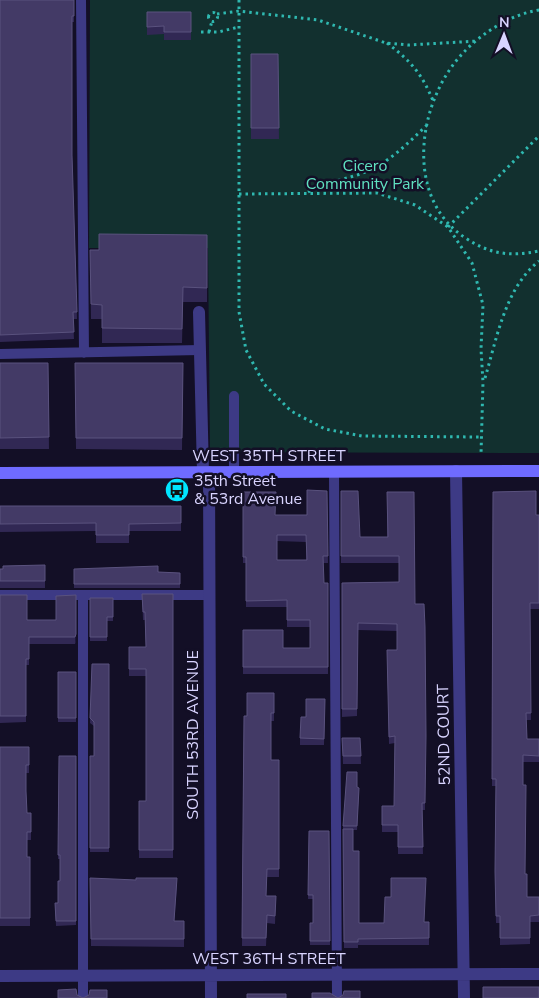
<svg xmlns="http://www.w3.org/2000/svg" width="539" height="998" font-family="'Nunito Sans',sans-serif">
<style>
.green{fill:#12302f}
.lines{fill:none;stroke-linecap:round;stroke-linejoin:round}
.path{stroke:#2fb8b0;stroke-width:3;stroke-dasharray:2.5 4;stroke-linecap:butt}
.lane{stroke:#3d3a85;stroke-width:10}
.street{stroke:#3d3a85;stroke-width:12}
.secondary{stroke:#6f6bff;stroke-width:12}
.wall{fill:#312854;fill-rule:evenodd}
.shaded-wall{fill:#1d163a}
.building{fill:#433a66;stroke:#5a527e;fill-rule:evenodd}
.labels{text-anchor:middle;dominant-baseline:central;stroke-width:5;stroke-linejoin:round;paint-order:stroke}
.park-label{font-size:16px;fill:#5fe0c0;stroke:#130f26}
.street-label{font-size:16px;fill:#d9d4ff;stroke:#130f26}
.poi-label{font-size:16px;fill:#d9d4ff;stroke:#130f26;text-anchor:start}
</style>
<rect width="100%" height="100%" fill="#130f26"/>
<path class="green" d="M90 0H539V453L210 452 208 248H89Z"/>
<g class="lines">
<path class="path" d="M239 0V312L246 350 264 384 291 411 325 429 362 436 480 437
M539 10C512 14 483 32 464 52 418 99 403 196 464 237 489 254 509 257 539 251
M208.5 17a4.5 4.5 0 1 1 9 0a4.5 4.5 0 1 1-9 0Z
M217 14 239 11 318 20 386 43 408 45 477 41
M201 32H218L239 27
M209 32 212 21
M387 43C412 62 422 74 434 103
M308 192C325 183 342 180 360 174 387 165 407 144 427 125
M239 194 377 193 415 205 448 227 472 263 483 305 481 349 483 382 481 454
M448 227 539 136
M485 378C497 338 505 288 539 261"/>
<path class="lane" d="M81 0 84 353
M0 354 200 350
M234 396V472
M334 472 337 998
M0 595H209
M83 595V998"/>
<path class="street" d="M199 312 203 472
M456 471 464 998
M209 472 211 998
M0 976 539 974"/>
<path class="secondary" d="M0 473 539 471"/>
</g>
<path class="wall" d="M0 0H74V22H72V155L77 319H73L74 339 0 342Z
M147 12H191V40H164V34L147 35Z
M251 54H278L279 139H251Z
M207 235V302H183L182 343H102V319H91L90 250H99Z
M0 363H48L49 449H0Z
M75 363H183L182 450 76 449Z
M327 491 328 563H323L324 583H328V674H243V630L283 648H310V627H287V607H246V563H243V492L275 515H307ZM277 541 306 542V560H277Z
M341 491 360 537H387V492L415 604 425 627V810H422L423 854H398V832H382V806H394L395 743 389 744 387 650H397V631L358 630 357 716 342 717V583L399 582V563H341Z
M493 492 536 515H539V609H530L531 720H526L527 739H539V762H523V785L525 874 527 897H539V922H530V944L500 945V923H496L495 878 496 786H492Z
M0 506H181V531H129V543H96V531L0 532Z
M45 565V588H0V569Z
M74 569 158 572 180 573V588H74Z
M142 594H173V858H139V801H146V676H129V647H146L145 620H143Z
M0 595 27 620H56L76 595V641L75 644H29V665H26V722L0 723Z
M90 598H113V621H107V641H90Z
M92 664H109V852H90V756H94V726L90 723Z
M58 672H76V722H58Z
M274 693V721H271V760H279V877H267L266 896H276L275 924 267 923 266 946H242L244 716H247Z
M325 699 324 745H300V738L306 717Z
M342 738H360L361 764H343Z
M0 747H29V773H26V792L27 813H31V840H27V857H30V926H0Z
M59 756H76V925L56 926 55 903H58L60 881V859H58Z
M357 787 359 792 357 830H353V851L359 923 429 922V945H358V948H344L343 826Z
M309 831H329L330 945H310V923H313V899H308Z
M90 878 177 885 174 921H184V947L91 946Z"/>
<path class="shaded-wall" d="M76 634V641L75 644V637Z
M177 878V885L174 928V921Z"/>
<path class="building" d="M0 0H74V16H72V155L77 312H73L74 332 0 335Z
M147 12H191V32H164V26L147 27Z
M251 54H278L279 128H251Z
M99 234 207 235V288L183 287 182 329 102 328V305L91 304 90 250H99Z
M0 363H48L49 437 0 438Z
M75 363H183L182 438H76Z
M307 490 327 491 328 556H323L324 583H328V667H243V630H283V648H310V620H287V600L246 601V557H243V492H276L275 515H307ZM277 535H306L307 560H277Z
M341 491H358L360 537H388L387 492H414L415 604H424L425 627 426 736 425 803H422L423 847H398V825H382V806H394L395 736 389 737 387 650H397V624L358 623 357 709H342V583L399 582V556H341Z
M536 491V515H539V603H530L531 713H526L527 739H539V756L523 755V785H526L525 874H527V897H539V915L530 916V938H500V916H496L495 871 496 779H492L493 492Z
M0 506H181V523L129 524V535H96V523L0 524Z
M45 565V581H0V569H3V566Z
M158 566V572L180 573V584H74V569Z
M142 594H173V850H139V801H146V669H129V647H146L145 612H143Z
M0 595H27V620H56V596L76 595V634L75 637H29V659H26V716H0Z
M90 598H113V617H107V637H90Z
M92 664H109V848H90V756H94V722L90 718Z
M58 672H76V718H58Z
M247 693H274V713H271V760H279V869H267L266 896H276L275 916 267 915 266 938H242L244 716H247Z
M306 699H325L324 739 300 738 301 717H306Z
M342 738H360L361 756H343Z
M0 747H29V765H26V791L27 813H31V832H27V857H30V918H0Z
M59 756H76V921H56L55 903H58V881H60V855H58Z
M347 772H357V787L359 788 357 826H343Z
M343 829H353V851H359V923H384L385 897H391V878H426L424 922H429V938L358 939V942H344Z
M309 831H329L330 941H310V923H313V895H308Z
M90 878 136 880V878H177L174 921H184V939H91Z
M483 987H539V998H483Z
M76 989 77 995 83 998 89 995 90 990H107V998H58V990Z
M344 991H360V998H312V993H330L338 998 343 995Z
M247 994H286V998H247Z"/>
<defs>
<g id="bus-disc" transform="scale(1.25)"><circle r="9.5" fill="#00e5ff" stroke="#130f26"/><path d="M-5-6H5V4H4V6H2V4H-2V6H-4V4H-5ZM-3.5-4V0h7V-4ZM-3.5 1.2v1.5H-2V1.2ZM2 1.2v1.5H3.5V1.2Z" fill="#111"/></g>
</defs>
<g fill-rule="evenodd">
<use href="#bus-disc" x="177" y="490"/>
</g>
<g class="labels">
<g class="park-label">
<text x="365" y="166">Cicero<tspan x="365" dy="18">Community Park</tspan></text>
</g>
<g class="street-label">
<text x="269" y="456">WEST 35TH STREET</text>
<text transform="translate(193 735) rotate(-90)">SOUTH 53RD AVENUE</text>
<text transform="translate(444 735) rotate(-91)">52ND COURT</text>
<text x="269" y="959">WEST 36TH STREET</text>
</g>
<g class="poi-label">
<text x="194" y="481">35th Street<tspan x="194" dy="18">&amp; 53rd Avenue</tspan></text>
</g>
</g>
<g transform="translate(504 35) rotate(1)" stroke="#130f26" stroke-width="4" paint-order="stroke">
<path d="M0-4L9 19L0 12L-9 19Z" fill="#d9d4ff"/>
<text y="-8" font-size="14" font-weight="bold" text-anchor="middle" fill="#d9d4ff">N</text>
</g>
</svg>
